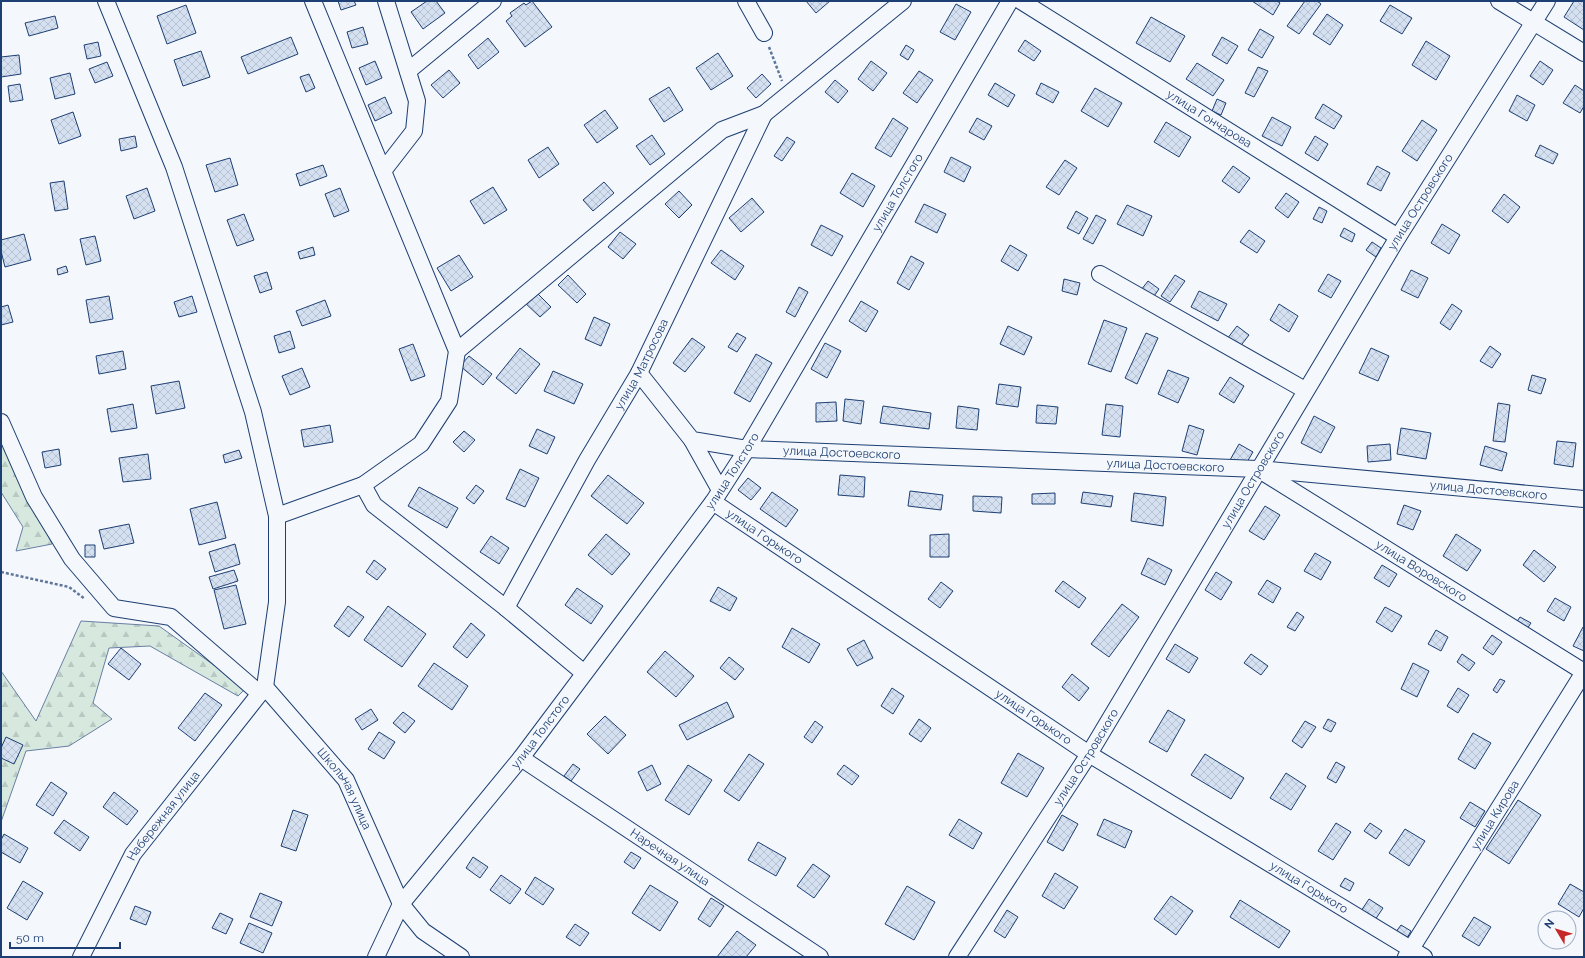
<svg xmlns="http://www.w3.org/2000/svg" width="1585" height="958" font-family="Raleway,sans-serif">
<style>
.forest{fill:url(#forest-firs);stroke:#687fa3}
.building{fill:url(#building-cross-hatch);stroke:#1d3f73}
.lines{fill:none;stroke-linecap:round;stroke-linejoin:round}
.minor-casing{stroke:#1d3f73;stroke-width:18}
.path{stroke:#5e769c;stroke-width:2.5;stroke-dasharray:3 2;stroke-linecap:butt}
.minor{stroke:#f4f7fb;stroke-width:16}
.labels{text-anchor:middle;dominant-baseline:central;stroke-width:3;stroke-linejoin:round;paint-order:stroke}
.street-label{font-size:12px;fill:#1d3f73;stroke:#f4f7fb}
</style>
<defs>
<pattern id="forest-firs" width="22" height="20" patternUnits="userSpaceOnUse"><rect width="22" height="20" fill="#d7e8df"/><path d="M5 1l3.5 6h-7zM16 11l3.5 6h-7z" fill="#b8c8c3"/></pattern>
<pattern id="building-cross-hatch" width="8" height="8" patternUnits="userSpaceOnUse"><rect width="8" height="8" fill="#d5e0f0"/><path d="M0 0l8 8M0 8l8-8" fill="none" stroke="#b6c1d1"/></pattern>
</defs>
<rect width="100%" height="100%" fill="#f4f7fb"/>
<path class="forest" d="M1 435 52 544 16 551 23 527 1 492Z
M81 621 159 626 246 688 238 696 150 646 109 648 93 703 112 719 69 746 26 751 1 822V671L36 721Z"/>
<path class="building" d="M338 1H354L356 5 341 10Z
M427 1H436L445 13 423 29 411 12Z
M532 1 552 27 525 47 506 21 512 16 510 13 524 3 526 5Z
M806 1H830L816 13Z
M1252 1H1277L1280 3 1273 15Z
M1305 1H1317L1321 4 1299 34 1287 26Z
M1574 1H1584V30L1564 17Z
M956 4 971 12 955 40 940 32Z
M186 5 196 33 167 44 157 16Z
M1390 5 1412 18 1402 34 1380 21Z
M1327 14 1343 25 1330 45 1313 34Z
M55 16 58 28 29 36 25 23Z
M1151 17 1185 36 1170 62 1136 43Z
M363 27 368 44 352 48 347 32Z
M1260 29 1274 37 1262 58 1248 50Z
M291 37 298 54 248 74 241 57Z
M1222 37 1238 46 1227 64 1212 55Z
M488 38 499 52 478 69 468 55Z
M1025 40 1041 51 1034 61 1018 51Z
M1426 41 1450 56 1436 80 1412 65Z
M98 42 101 56 87 59 84 45Z
M906 45 914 50 908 60 900 55Z
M201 51 210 77 183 86 174 60Z
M718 53 733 76 711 90 696 68Z
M19 55 21 74 1 77V57Z
M375 61 382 78 366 85 359 68Z
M871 61 887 73 873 91 858 79Z
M1540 61 1553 70 1543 85 1530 76Z
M107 62 113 76 95 83 89 69Z
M1197 63 1224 80 1213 96 1186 79Z
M1258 67 1268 71 1254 97 1245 93Z
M449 70 460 83 443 98 431 85Z
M919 71 933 80 917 103 903 93Z
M70 73 75 94 55 99 50 78Z
M309 74 315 88 306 92 300 77Z
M762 74 771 84 756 98 747 88Z
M835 80 848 91 838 103 825 92Z
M995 83 1015 95 1008 107 988 95Z
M1041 83 1059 92 1053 103 1036 94Z
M20 84 23 100 10 102 8 86Z
M1575 85 1584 91V106L1580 113 1563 103Z
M669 87 683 110 664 122 649 99Z
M1095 88 1122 103 1108 127 1081 111Z
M1517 95 1535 105 1527 121 1509 111Z
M385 97 392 113 375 121 368 105Z
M1217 99 1226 103 1221 115 1212 111Z
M1323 104 1342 116 1334 129 1315 118Z
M605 110 618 128 597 143 584 125Z
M73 112 81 136 59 144 51 120Z
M1272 117 1291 127 1282 146 1262 136Z
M893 118 908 128 891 157 875 148Z
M977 118 992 126 984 140 969 132Z
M1422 120 1437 130 1417 161 1402 151Z
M1166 122 1191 137 1179 157 1154 142Z
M652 135 665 154 650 165 636 146Z
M135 136 137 147 121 151 119 139Z
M1315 136 1328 144 1318 161 1305 153Z
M787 137 795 142 782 161 774 156Z
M1540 145 1558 154 1553 164 1535 156Z
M548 147 559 164 539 178 528 160Z
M951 157 971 167 964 182 944 172Z
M230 158 238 185 215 192 206 165Z
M1065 160 1077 168 1059 195 1046 187Z
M323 165 327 176 300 186 296 174Z
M1233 166 1250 178 1239 193 1222 181Z
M1377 166 1390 173 1381 191 1367 184Z
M852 173 875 186 863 207 840 193Z
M64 181 68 209 55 211 50 183Z
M604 182 614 193 593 211 583 200Z
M493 187 507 210 484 224 470 201Z
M147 188 155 211 134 219 126 196Z
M340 188 349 211 334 217 325 194Z
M679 191 692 205 679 218 665 204Z
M1286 193 1299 202 1288 218 1275 208Z
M1504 194 1520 207 1508 223 1492 211Z
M752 198 764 212 741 232 729 218Z
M924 204 946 214 937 233 915 222Z
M1127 205 1152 216 1143 236 1117 224Z
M1319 207 1327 211 1322 223 1313 219Z
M1076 211 1088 218 1079 234 1067 228Z
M244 214 254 240 237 246 227 220Z
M1096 215 1106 220 1093 244 1083 239Z
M1442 224 1460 235 1449 254 1431 243Z
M821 225 843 236 832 256 811 245Z
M1344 228 1355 234 1352 242 1340 236Z
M1249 230 1265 241 1257 253 1240 242Z
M620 232 636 244 623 259 608 247Z
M24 234 31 260 5 267 1 251V240Z
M95 236 101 261 86 265 80 239Z
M1372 242 1381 248 1376 257 1366 250Z
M1010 245 1027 255 1018 271 1001 261Z
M313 247 315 255 300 259 298 252Z
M721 250 744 266 735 280 711 263Z
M459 255 473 277 451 291 437 268Z
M911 256 924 263 909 290 897 283Z
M66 266 68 272 58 275 57 269Z
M1411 270 1428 278 1418 298 1401 290Z
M267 272 272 289 260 293 254 276Z
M1328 274 1341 281 1331 298 1318 291Z
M568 275 586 294 577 303 558 285Z
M1175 275 1185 281 1170 302 1161 296Z
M1064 279 1080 283 1077 295 1062 291Z
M1148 281 1159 289 1152 299 1141 290Z
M799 287 808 292 795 317 786 312Z
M534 290 551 307 540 317 523 301Z
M1199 291 1227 304 1218 321 1191 307Z
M109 296 113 319 90 323 86 300Z
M192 296 197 312 179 317 174 302Z
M325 300 331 316 302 326 296 311Z
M861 301 878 311 866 332 849 321Z
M1279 304 1298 316 1289 332 1270 320Z
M1452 304 1462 311 1450 330 1440 323Z
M8 305 13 322 1 325V307Z
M594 317 610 324 601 346 585 339Z
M1104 320 1127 328 1111 372 1088 364Z
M1008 326 1032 337 1024 355 1000 344Z
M1237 326 1249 335 1239 348 1227 339Z
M290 331 295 348 279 353 274 336Z
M737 333 746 338 737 352 728 347Z
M1146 333 1158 338 1137 384 1125 378Z
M692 338 705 347 685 372 673 363Z
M825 343 841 351 827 378 811 369Z
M413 344 425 376 411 381 399 349Z
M1490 346 1501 354 1492 368 1480 361Z
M520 348 540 364 516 394 496 378Z
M1371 348 1389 356 1378 381 1359 373Z
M123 351 126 369 99 374 96 356Z
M756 354 772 363 750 402 734 393Z
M469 356 492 374 483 385 460 366Z
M302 368 310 387 290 395 282 376Z
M1168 370 1189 378 1178 403 1158 394Z
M553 371 583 384 574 404 544 391Z
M1532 375 1546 379 1541 394 1528 390Z
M1230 377 1244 386 1234 403 1219 394Z
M179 381 185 408 156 414 151 386Z
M999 384 1021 387 1018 407 996 404Z
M845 399 864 401 861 424 843 421Z
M836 402 837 421 816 422V403Z
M1498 403 1510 405 1505 442 1493 441Z
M133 404 137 428 111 432 107 409Z
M1106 404 1123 406 1120 437 1102 435Z
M1037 405 1058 407 1056 424 1036 423Z
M883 406 931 413 929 429 880 423Z
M958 406 979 409 977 430 956 428Z
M1314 416 1335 427 1321 453 1301 443Z
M330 425 333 442 304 447 301 430Z
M1189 425 1204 430 1197 455 1182 451Z
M1401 428 1431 433 1426 459 1397 454Z
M537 429 555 437 547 454 529 446Z
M464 431 475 440 464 452 453 442Z
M1557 441 1576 443 1573 467 1554 464Z
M1239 444 1253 452 1244 467 1230 460Z
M1390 444 1391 460 1368 462 1367 446Z
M1485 446 1507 453 1502 471 1480 465Z
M59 449 61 465 45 468 42 452Z
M239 450 242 458 225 463 223 455Z
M148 454 151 479 123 482 119 458Z
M520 469 539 478 525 507 506 499Z
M608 475 644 503 627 524 591 496Z
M840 475 865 477 864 497 838 495Z
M748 478 761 488 751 500 738 490Z
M476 485 484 491 474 504 466 498Z
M419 487 458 508 447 528 408 506Z
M910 491 943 495 941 510 908 506Z
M772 492 798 510 786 527 760 509Z
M1083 492 1113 496 1111 507 1081 503Z
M1055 493V504H1032V494Z
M1134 493 1166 497 1163 526 1131 521Z
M973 496 1002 497 1001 513 973 511Z
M217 502 226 538 199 545 190 509Z
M1404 505 1421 511 1413 530 1397 524Z
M1265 506 1280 515 1264 540 1249 531Z
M129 524 134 543 104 549 99 530Z
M606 534 630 554 612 575 588 555Z
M949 534V557H930V535Z
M1456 534 1481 550 1467 571 1443 556Z
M491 536 509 548 499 564 480 552Z
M235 544 240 564 215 572 209 552Z
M85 545H95V557H85Z
M1534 550 1556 567 1544 582 1523 565Z
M1315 553 1331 562 1321 580 1304 571Z
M1148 558 1172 570 1165 585 1141 574Z
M374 560 386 569 377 580 366 572Z
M1382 565 1397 574 1389 587 1374 578Z
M234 570 238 581 213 589 209 577Z
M1216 572 1232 582 1221 600 1205 590Z
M1267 580 1281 588 1273 603 1258 594Z
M1063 581 1086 598 1079 608 1055 591Z
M941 582 953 591 940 608 928 599Z
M236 585 246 624 224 629 214 590Z
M718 587 737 598 730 611 710 601Z
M577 588 603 606 591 624 565 605Z
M1555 598 1571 607 1564 621 1547 611Z
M1122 604 1139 617 1109 657 1091 644Z
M348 606 364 617 349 637 334 626Z
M388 606 426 634 402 667 364 640Z
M1385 607 1402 616 1392 632 1376 622Z
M1297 612 1304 617 1295 631 1287 627Z
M1520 617 1531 623 1527 629 1516 623Z
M471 623 485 635 467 658 453 647Z
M1583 627H1584V651L1573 646Z
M792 628 820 644 809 663 782 647Z
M1436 630 1448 637 1441 651 1428 644Z
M1492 635 1502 642 1493 655 1483 648Z
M864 640 873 658 857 666 847 649Z
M1175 644 1198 658 1189 673 1166 659Z
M121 648 141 664 129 680 108 664Z
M665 651 694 676 676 697 647 672Z
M1251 654 1268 666 1261 675 1244 663Z
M1462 654 1475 663 1469 671 1457 662Z
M729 657 744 669 735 680 720 668Z
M434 663 468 686 452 710 418 686Z
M1413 663 1429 671 1417 697 1401 689Z
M1072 674 1089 688 1079 701 1062 687Z
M1500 679 1505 681 1497 693 1493 690Z
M892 688 904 696 893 714 881 706Z
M1458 688 1469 695 1458 713 1447 706Z
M205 693 222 705 195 741 178 728Z
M727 702 734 717 687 740 679 725Z
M371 709 378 720 362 730 355 719Z
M1168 710 1185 720 1167 752 1149 742Z
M403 712 415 721 405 733 393 723Z
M605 716 626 735 608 754 587 734Z
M919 719 931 728 921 742 909 734Z
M1328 719 1336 723 1331 732 1323 728Z
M815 721 823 727 812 743 804 737Z
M1305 721 1316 727 1302 748 1292 741Z
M379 732 395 742 384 759 368 749Z
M1473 733 1491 743 1475 769 1458 759Z
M6 737 23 745 14 764 1 758V748Z
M1018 753 1044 768 1027 797 1001 783Z
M749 754 764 764 739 801 724 791Z
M1205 754 1244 778 1231 799 1191 775Z
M1336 762 1345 767 1336 783 1327 778Z
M573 764 580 769 571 781 564 776Z
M652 765 661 784 647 791 638 772Z
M688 765 712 780 689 815 665 800Z
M844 765 859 776 852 785 837 774Z
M1286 773 1306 786 1291 810 1270 798Z
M51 782 67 793 53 816 36 805Z
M114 792 138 811 127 825 103 807Z
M1518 800 1541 815 1509 864 1486 849Z
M1470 802 1485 811 1475 827 1460 818Z
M293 810 308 815 296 851 281 846Z
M1062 815 1078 824 1063 851 1047 842Z
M959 819 982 833 973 849 949 835Z
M1104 819 1132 831 1125 848 1097 835Z
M64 820 89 837 80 851 54 833Z
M1336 823 1351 832 1333 860 1318 851Z
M1370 823 1382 831 1376 839 1364 831Z
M1405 829 1425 841 1409 866 1389 853Z
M4 834 28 848 20 863 1 852V840Z
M758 842 786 858 776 876 748 860Z
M631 852 641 858 634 869 624 862Z
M473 857 488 867 480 878 466 868Z
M813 864 830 876 814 898 797 886Z
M1055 873 1078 887 1064 909 1042 896Z
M501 875 521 889 510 904 490 890Z
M535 877 554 889 543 905 525 893Z
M1345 878 1354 883 1350 891 1340 886Z
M23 881 43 893 27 920 7 908Z
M1570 884 1584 892V908L1579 917 1558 904Z
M650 885 678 902 660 931 632 913Z
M907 886 935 902 914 940 885 924Z
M260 893 282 902 272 926 250 917Z
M1171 896 1193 911 1176 935 1154 919Z
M711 898 724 906 710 927 698 919Z
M1369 899 1383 908 1375 920 1361 911Z
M1240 900 1290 931 1279 948 1230 917Z
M135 906 151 912 146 925 130 919Z
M1007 910 1018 917 1005 938 994 931Z
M220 913 233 919 226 934 212 928Z
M1474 917 1491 927 1479 946 1462 936Z
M249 923 272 933 263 953 240 943Z
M575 924 589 933 580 946 566 937Z
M1401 925 1411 931 1406 940 1395 933Z
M737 931 756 945 746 957H717Z"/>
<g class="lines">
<g class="minor-casing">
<g id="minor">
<path d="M106 1 174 167 253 412 277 516V602L265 687"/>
<path d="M746 1 764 33"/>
<path id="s1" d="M1021 1 1398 237"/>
<path d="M1499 1 1584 53"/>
<path d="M408 71 493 1"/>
<path d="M383 171 414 131 417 101 386 1"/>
<path d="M1100 274 1305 390"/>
<path d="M457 351 722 130 764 114 903 1"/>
<path id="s2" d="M639 373 692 440 747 449 1258 469 1584 499"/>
<path d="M1 422 34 497 72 559 114 608 171 617 259 693"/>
<path d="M692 440 720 490"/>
<path id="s3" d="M1261 471 1584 672 1406 957"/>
<path d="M363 485 374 505 506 608 584 673"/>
<path id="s4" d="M713 502 1089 754 1424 957"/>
<path d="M277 516 363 485 421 444 449 401 457 351 313 1"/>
<path id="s5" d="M506 608 587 460 639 373 764 114"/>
<path id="s6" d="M265 687 346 780 401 904 423 931 461 957"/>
<path id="s7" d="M521 758 820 957"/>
<path id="s8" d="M81 957 133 854 265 687"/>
<path id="s9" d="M376 957 401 904 521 758 713 502 747 449 1010 1"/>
<path id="s10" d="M957 957 1089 754 1398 237 1547 1"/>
</g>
</g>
<path class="path" d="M769 47 782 81
M1 572 69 587 85 599"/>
<use href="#minor" class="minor"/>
</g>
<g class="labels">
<g class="street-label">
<text stroke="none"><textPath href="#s1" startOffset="222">улица Гончарова</textPath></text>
<text stroke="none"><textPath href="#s9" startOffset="928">улица Толстого</textPath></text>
<text stroke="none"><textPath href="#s10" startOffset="886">улица Островского</textPath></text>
<text stroke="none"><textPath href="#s5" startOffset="279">улица Матросова</textPath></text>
<text stroke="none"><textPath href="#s2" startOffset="236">улица Достоевского</textPath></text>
<text stroke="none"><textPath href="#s2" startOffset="560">улица Достоевского</textPath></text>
<text stroke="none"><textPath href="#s9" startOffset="604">улица Толстого</textPath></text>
<text stroke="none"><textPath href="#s10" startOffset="562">улица Островского</textPath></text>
<text stroke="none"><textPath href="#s2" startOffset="884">улица Достоевского</textPath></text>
<text stroke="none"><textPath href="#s4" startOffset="62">улица Горького</textPath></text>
<text stroke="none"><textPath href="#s3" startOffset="189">улица Воровского</textPath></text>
<text stroke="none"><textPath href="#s4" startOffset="386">улица Горького</textPath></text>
<text stroke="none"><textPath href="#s9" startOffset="280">улица Толстого</textPath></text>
<text stroke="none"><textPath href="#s10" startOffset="238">улица Островского</textPath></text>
<text stroke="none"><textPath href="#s6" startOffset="130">Школьная улица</textPath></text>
<text transform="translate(1495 815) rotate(-58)">улица Кирова</text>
<text stroke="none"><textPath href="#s8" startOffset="164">Набережная улица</textPath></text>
<text stroke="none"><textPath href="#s7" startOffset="179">Наречная улица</textPath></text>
<text stroke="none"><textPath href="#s4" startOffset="710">улица Горького</textPath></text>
</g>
</g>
<rect width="1585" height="958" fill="none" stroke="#1d3f73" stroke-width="4"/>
<g transform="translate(1557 930) rotate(308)"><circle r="19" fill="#f4f7fb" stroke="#9eadc5"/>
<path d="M0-3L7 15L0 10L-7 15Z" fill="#c62828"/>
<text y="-6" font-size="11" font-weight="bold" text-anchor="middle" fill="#1d3f73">N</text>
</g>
<path d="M10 942v6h110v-6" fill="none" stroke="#1d3f73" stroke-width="2"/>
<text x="16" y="942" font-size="12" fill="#1d3f73" stroke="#f4f7fb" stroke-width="3" paint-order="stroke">50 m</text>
</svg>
